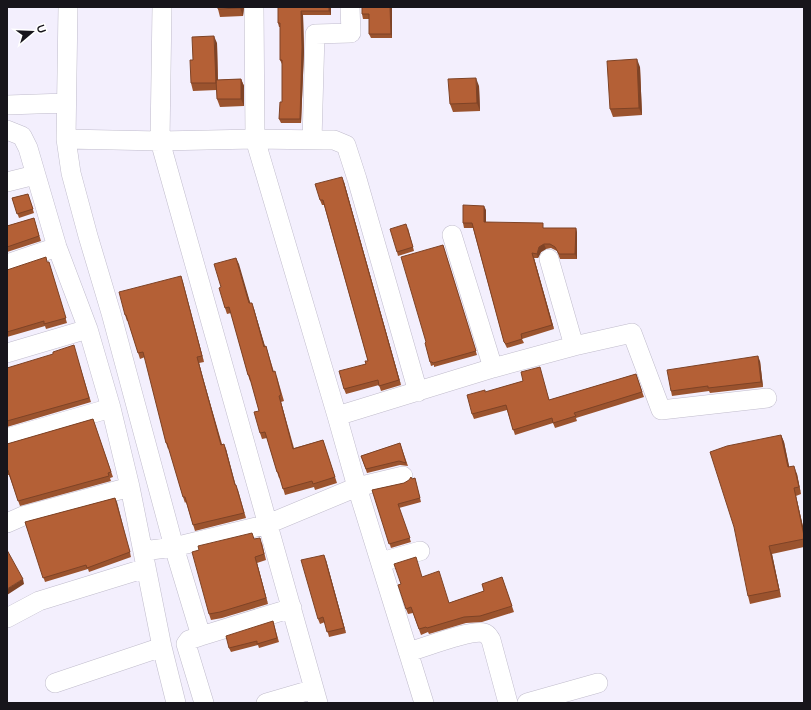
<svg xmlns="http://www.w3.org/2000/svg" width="811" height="710" font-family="Raleway,sans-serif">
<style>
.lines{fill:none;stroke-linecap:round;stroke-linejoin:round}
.minor-casing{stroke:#c0bccc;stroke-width:20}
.minor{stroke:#fff;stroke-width:19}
.wall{fill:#9b532e}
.shaded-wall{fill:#7e4326}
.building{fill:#b46036;stroke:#7e4326}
</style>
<rect width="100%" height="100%" fill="#f3effd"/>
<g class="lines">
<g class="minor-casing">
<path id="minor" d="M68 7 66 139 71 173 88 236 111 313 174 547 201 636 189 640 186 644 204 703
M162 7 160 141 255 139 323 140H334L346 145 357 179 418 392
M254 7 255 139 337 416 357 487 424 703
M7 105 66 103
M7 130 22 136 28 148 57 247 88 329 111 408 130 487 162 647 176 703
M66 139 160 141 318 703
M312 140 315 34 351 33 350 7
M7 182 35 175
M452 235 493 368
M549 259 574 346
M7 264 57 247
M7 353 88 329
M337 416 493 368 574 346 632 333 661 410 767 398
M7 438 111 408
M7 523 23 516 130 487
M143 551 174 547 268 524 357 487 403 476
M381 562 420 551
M7 618 39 601 146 568
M201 636 292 608
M408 652C424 648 471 629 484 633 488 634 489 637 491 640L508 703
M55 683 162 647
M266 703 314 689
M527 703 598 683"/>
</g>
<use href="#minor" class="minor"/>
</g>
<path class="wall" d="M244 7 243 16 220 17 218 9Z
M278 7H331V15H303L304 51 301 123H281L279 119 282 102V64L280 60V27H279L278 23Z
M392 7V38H371L369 34V19H363L362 14Z
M217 43 218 80 241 79 244 86V106L220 107 217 99V90L193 91 191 83 193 60Z
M640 67 642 115 613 117 610 109Z
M479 86 480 111 453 112 450 104Z
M344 182 401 385 381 391 379 385 346 394 344 389 368 361 324 205H322L320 200Z
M28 194 34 213 19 218 12 198Z
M486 210V222L544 228H576L577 233V259H560L557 251 551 248 546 249 541 252 538 258H534L554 329 522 339 524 343 507 348 504 342 473 228H464L463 223Z
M34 218 41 241 7 252V226Z
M408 228 414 251 398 256 397 252Z
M443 245 477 355 434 367V365L431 366 430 362 426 342Z
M236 258 250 303 254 309 265 347 266 346 274 372 277 377 284 401 281 402 294 448 323 440 337 483 315 490 314 487 285 495 280 478H279L277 472 267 438 262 439 260 433 259 411 251 381H250L248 375 231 313 227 314 225 308 221 287Z
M49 262 67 323 46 329 45 326 7 337V270Z
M181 276 204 362 199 363 204 382 222 444 226 449 235 485 238 490 246 518 195 531 186 502 185 503 183 497 169 448 168 449 166 443 145 357 140 359 128 321H127L125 315Z
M75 350 91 402 7 427V368Z
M760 361 763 387 710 393 709 391 672 396 671 391Z
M541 372 549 400 636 374 644 397 576 418 577 421 555 428 553 423 515 435 507 410 474 419 472 414 486 392 523 381Z
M93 419 113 477 110 478 111 481 20 506 9 475H8L7 471V444Z
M781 435 784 442 789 467 797 474 801 494 796 496 804 531V547L772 554 781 597 750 604 748 596Z
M400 443 408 466 400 465 367 473 361 456Z
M415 478 421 502 399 508 411 542 391 548 372 490 404 483Z
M115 498 131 557 89 572 88 569 45 582 25 522Z
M254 539 262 543 266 560 257 563 268 604 222 618 211 620 209 614Z
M326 560 346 633 329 637 325 622 320 624 318 619Z
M422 577 449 603 484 591 502 577 514 612 482 622 466 623 429 634 428 632 421 635 413 613 408 614 406 609Z
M273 621 279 642 259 648 258 645 231 652 229 648Z"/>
<path class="shaded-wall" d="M240 7H244L243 16 240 8Z
M329 7H331V15L329 11Z
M390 7H392V38L391 34Z
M301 11 303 15 304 51 301 123 300 119Z
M214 36 217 43 218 90 216 83Z
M637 59 640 67 642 115 639 108Z
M476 78 479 86 480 111 477 103Z
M241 79 244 86V106L241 99Z
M342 177 344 182 401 385 399 380Z
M484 206 486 210V227L484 222Z
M576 228 577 233V259L575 254Z
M544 244 546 249 541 252 538 258 537 254 539 247Z
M532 253 534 258 554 329 552 325Z
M236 258 239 264 252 309 249 303Z
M181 276 183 282 204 362 202 356Z
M252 303 254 309 267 353 264 347Z
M758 356 760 361 763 387 761 382Z
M197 357 199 363 223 450 221 445Z
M279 396 281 402 295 455 293 449Z
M781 435 784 442 791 475 788 467Z
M224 444 226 449 237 490 235 485Z
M794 466 797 474 801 494 799 487Z
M794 488 796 496 804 531V536Z
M115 498 117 502 131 557 130 552Z
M769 546 772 554 781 597 779 590Z
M324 555 326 560 346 633 344 628Z
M255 557 257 563 268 604 266 598Z
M23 579 24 584 7 595V589Z"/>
<path class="building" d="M218 7H240V8L218 9Z
M278 7H329V11H301L302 47 300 119H279L280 102H282V60H280V23H278Z
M362 7H390L391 34H369V14H362Z
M214 36 216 83H191L190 60H193L192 37Z
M637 59 639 108 610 109 607 61Z
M476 78 477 103 450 104 448 79Z
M241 79V99H217L216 80Z
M342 177 399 380 379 386 378 380 344 389 339 371 366 364 365 361H368L323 200H320L315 184Z
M28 194 33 209 17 214 12 198Z
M463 205 484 206V222L543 223V228H576L575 254H559L555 247 550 244H544L539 247 537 254 532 253 552 325 521 334 522 339 506 344 504 342 472 223H463Z
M34 218 39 236 7 247V226Z
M406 224 413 247 397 252 390 229Z
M443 245 476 351 433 363 432 362H430L425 343 426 342 401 257Z
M46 257 47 262H49L66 318 44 324V321L7 332V270Z
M236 258 249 303H252L264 347 266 346 273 372 275 371 281 395 279 396 293 449 323 440 335 477 313 484 312 481 283 489 278 472H277L265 432 260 433 254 412 259 411 249 375H248L229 307 225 308 219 288 221 287 214 264Z
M181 276 202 356 197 357 202 376 221 445 224 444 235 485H236L244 513 193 525 185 497H183L167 443H166L143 352 138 353 126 315H125L119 292Z
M74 345 89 398 7 421V368L53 354V352Z
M758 356 761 382 708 388V386L671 391 667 370Z
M540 367 549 400 636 374 642 392 574 413 576 416 553 423 552 418 513 430 506 405 472 414 467 395 485 390V392L523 381 521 372Z
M93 419 111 472 108 473 109 476 18 501 8 470H7V444Z
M781 435 788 467 794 466 799 487 794 488 804 536V539L769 546 779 590 748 596 734 527 710 452 727 446Z
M400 443 406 463 399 461 366 469 361 456Z
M411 477 412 479 415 478 420 498 398 504 410 538 389 544 372 490 404 483 409 480Z
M115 498 130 552 87 568 86 565 43 578 25 522Z
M252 533 254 539 260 538 264 554 255 557 266 598 220 612 209 614 192 552 199 550 198 546Z
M7 550 23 579 7 589Z
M324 555 344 628 327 632 323 617 318 619 301 560Z
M416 557 422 577 439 571 449 603 484 591 482 584 502 577 512 606 480 616 464 617 427 628 426 627 419 629 411 607 406 609 398 585 401 584 394 564Z
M273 621 277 638 257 644V641L229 648 226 636Z"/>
<rect width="811" height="710" fill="none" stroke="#17151b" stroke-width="16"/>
<g transform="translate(32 32) rotate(71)" stroke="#ffffff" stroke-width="3" paint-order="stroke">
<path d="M0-3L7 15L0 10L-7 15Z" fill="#17151b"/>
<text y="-6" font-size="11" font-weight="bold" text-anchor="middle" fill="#17151b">U</text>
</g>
</svg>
